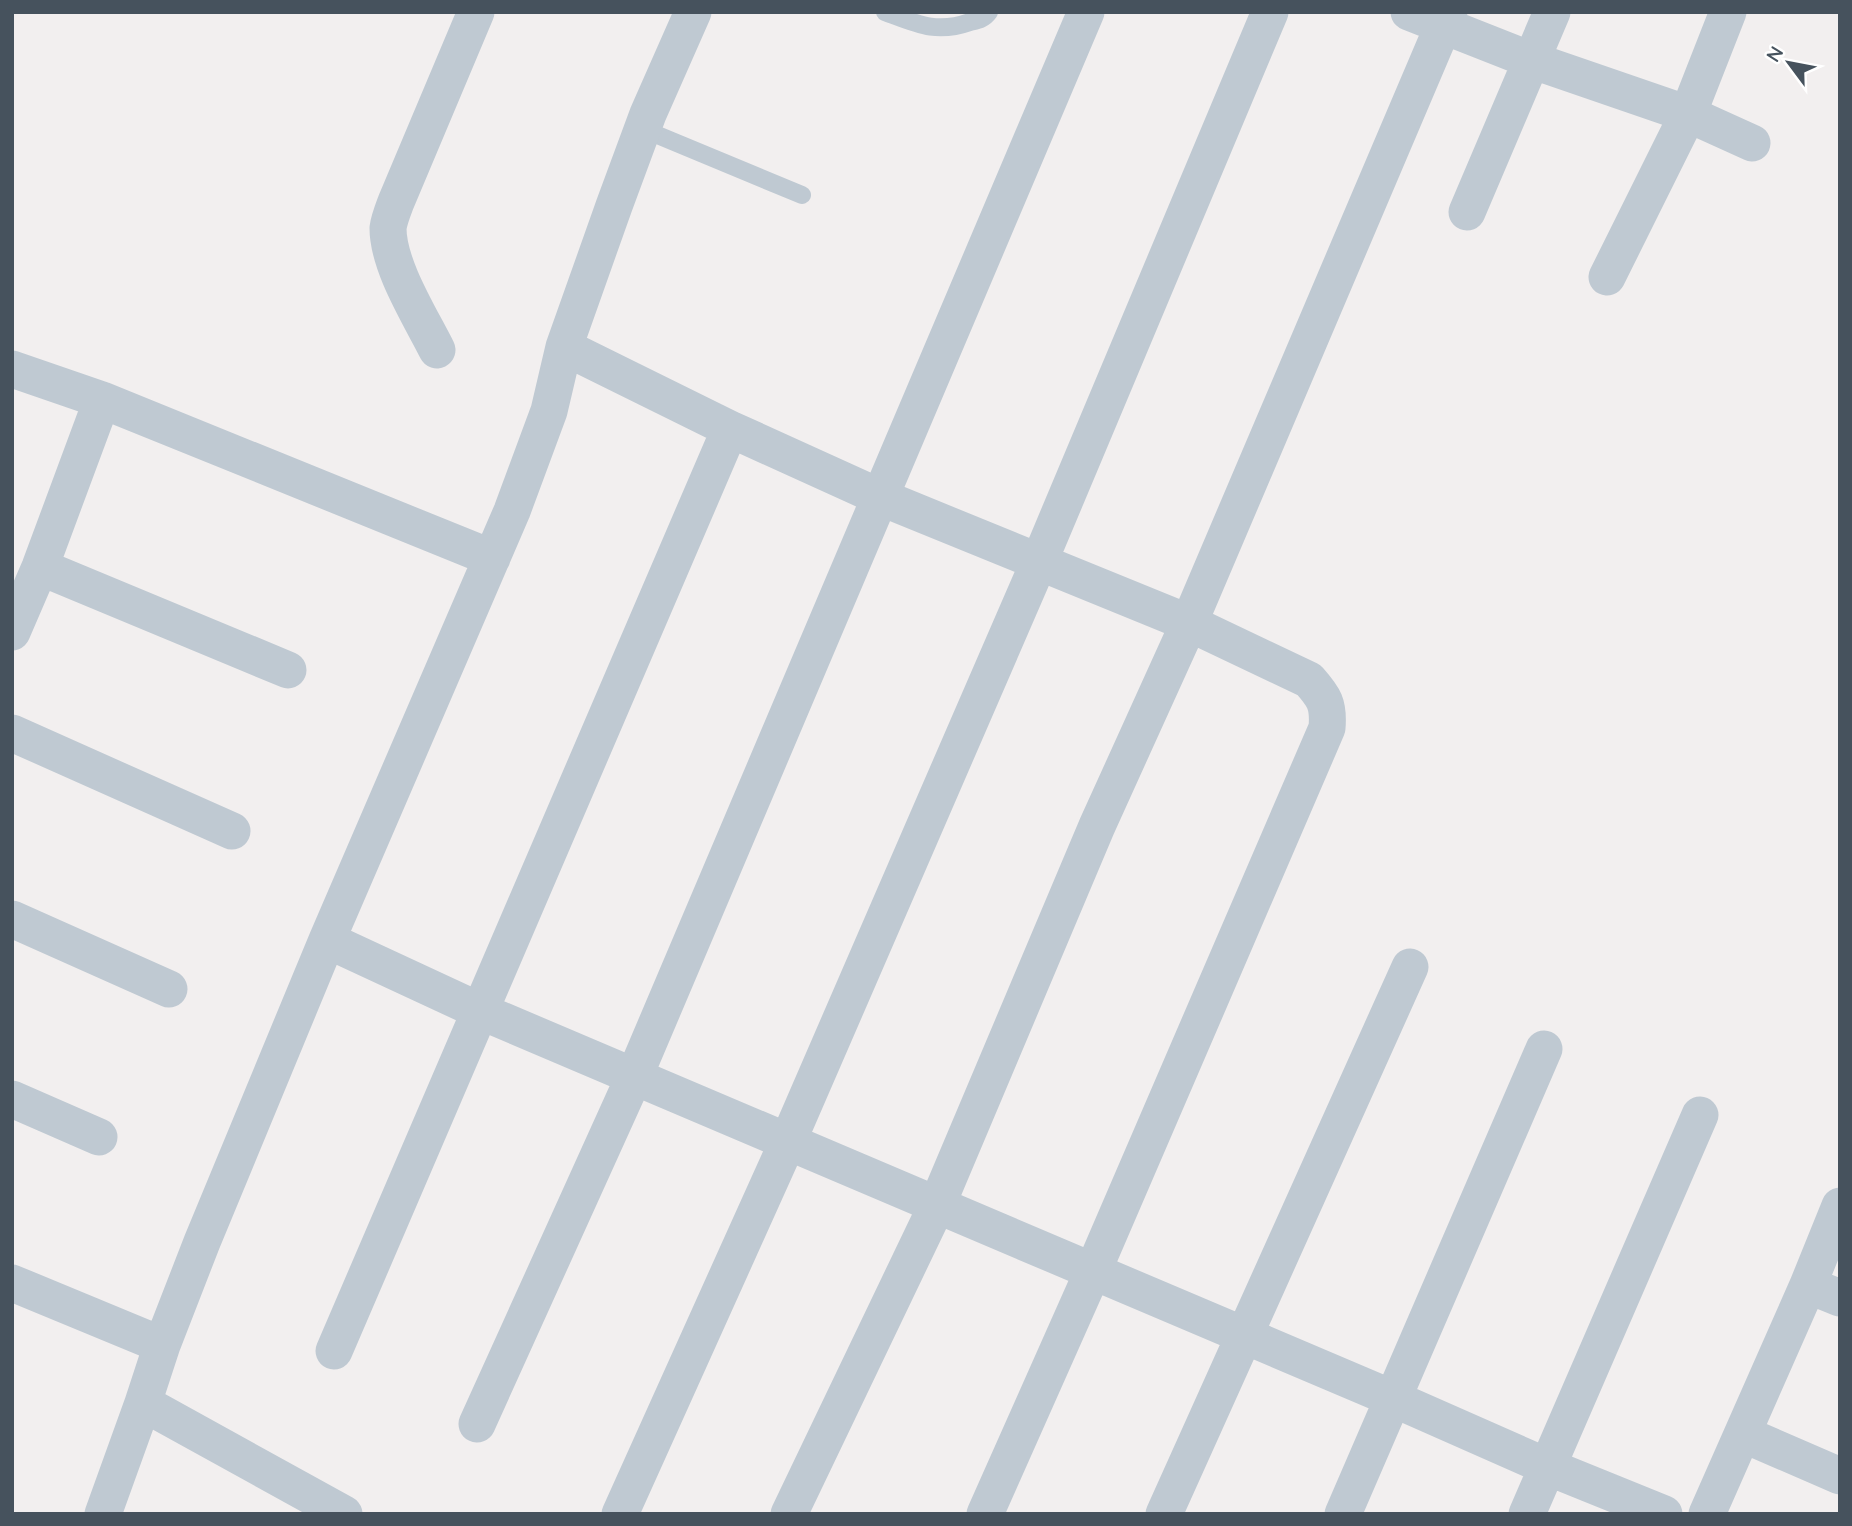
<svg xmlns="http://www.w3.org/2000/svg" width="1852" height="1526" font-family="Quicksand,sans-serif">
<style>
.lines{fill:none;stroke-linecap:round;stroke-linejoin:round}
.service{stroke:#bfc9d2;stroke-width:18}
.minor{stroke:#bfc9d2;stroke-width:37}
</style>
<rect width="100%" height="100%" fill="#f2efef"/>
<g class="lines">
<path class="service" d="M885 12C917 24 936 34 970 22 978 20 984 19 989 12
M643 129 802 195"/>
<path class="minor" d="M1409 12 1531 60 1688 114 1752 143
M1467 212 1552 12
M1607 277 1688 114 1728 12
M564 347 730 429 880 497 1189 623 1309 680C1324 697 1329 704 1327 728L1093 1271 985 1514
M437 350C420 316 388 266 388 228 389 220 393 210 396 202L476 12
M12 369 102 400 492 558
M40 567 288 670
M12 632 40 567 102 400
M12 733 232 831
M12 919 169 989
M327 940 480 1011 1394 1399 1548 1467 1664 1514
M12 1099 99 1137
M12 1283 162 1345
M1808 1285 1840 1298
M334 1351 730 429
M143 1403 344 1514
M477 1424 634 1077 1086 12
M1743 1434 1840 1476
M103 1514 143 1403 162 1345 202 1242 327 940 512 511 549 411 564 347 614 206 648 114 693 12
M620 1514 788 1141 1039 562 1270 12
M789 1514 937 1205 1097 826 1189 623 1449 12
M1164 1514 1410 967
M1343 1514 1544 1049
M1527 1514 1700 1115
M1707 1514 1808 1285 1840 1206"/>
</g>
<rect width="1852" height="1526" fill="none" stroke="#46525d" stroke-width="28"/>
<g transform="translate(1789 63) rotate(302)" stroke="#ffffff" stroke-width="5" paint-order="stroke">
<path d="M0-5L12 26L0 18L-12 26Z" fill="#46525d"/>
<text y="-10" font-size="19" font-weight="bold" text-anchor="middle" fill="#46525d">N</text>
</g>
</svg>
